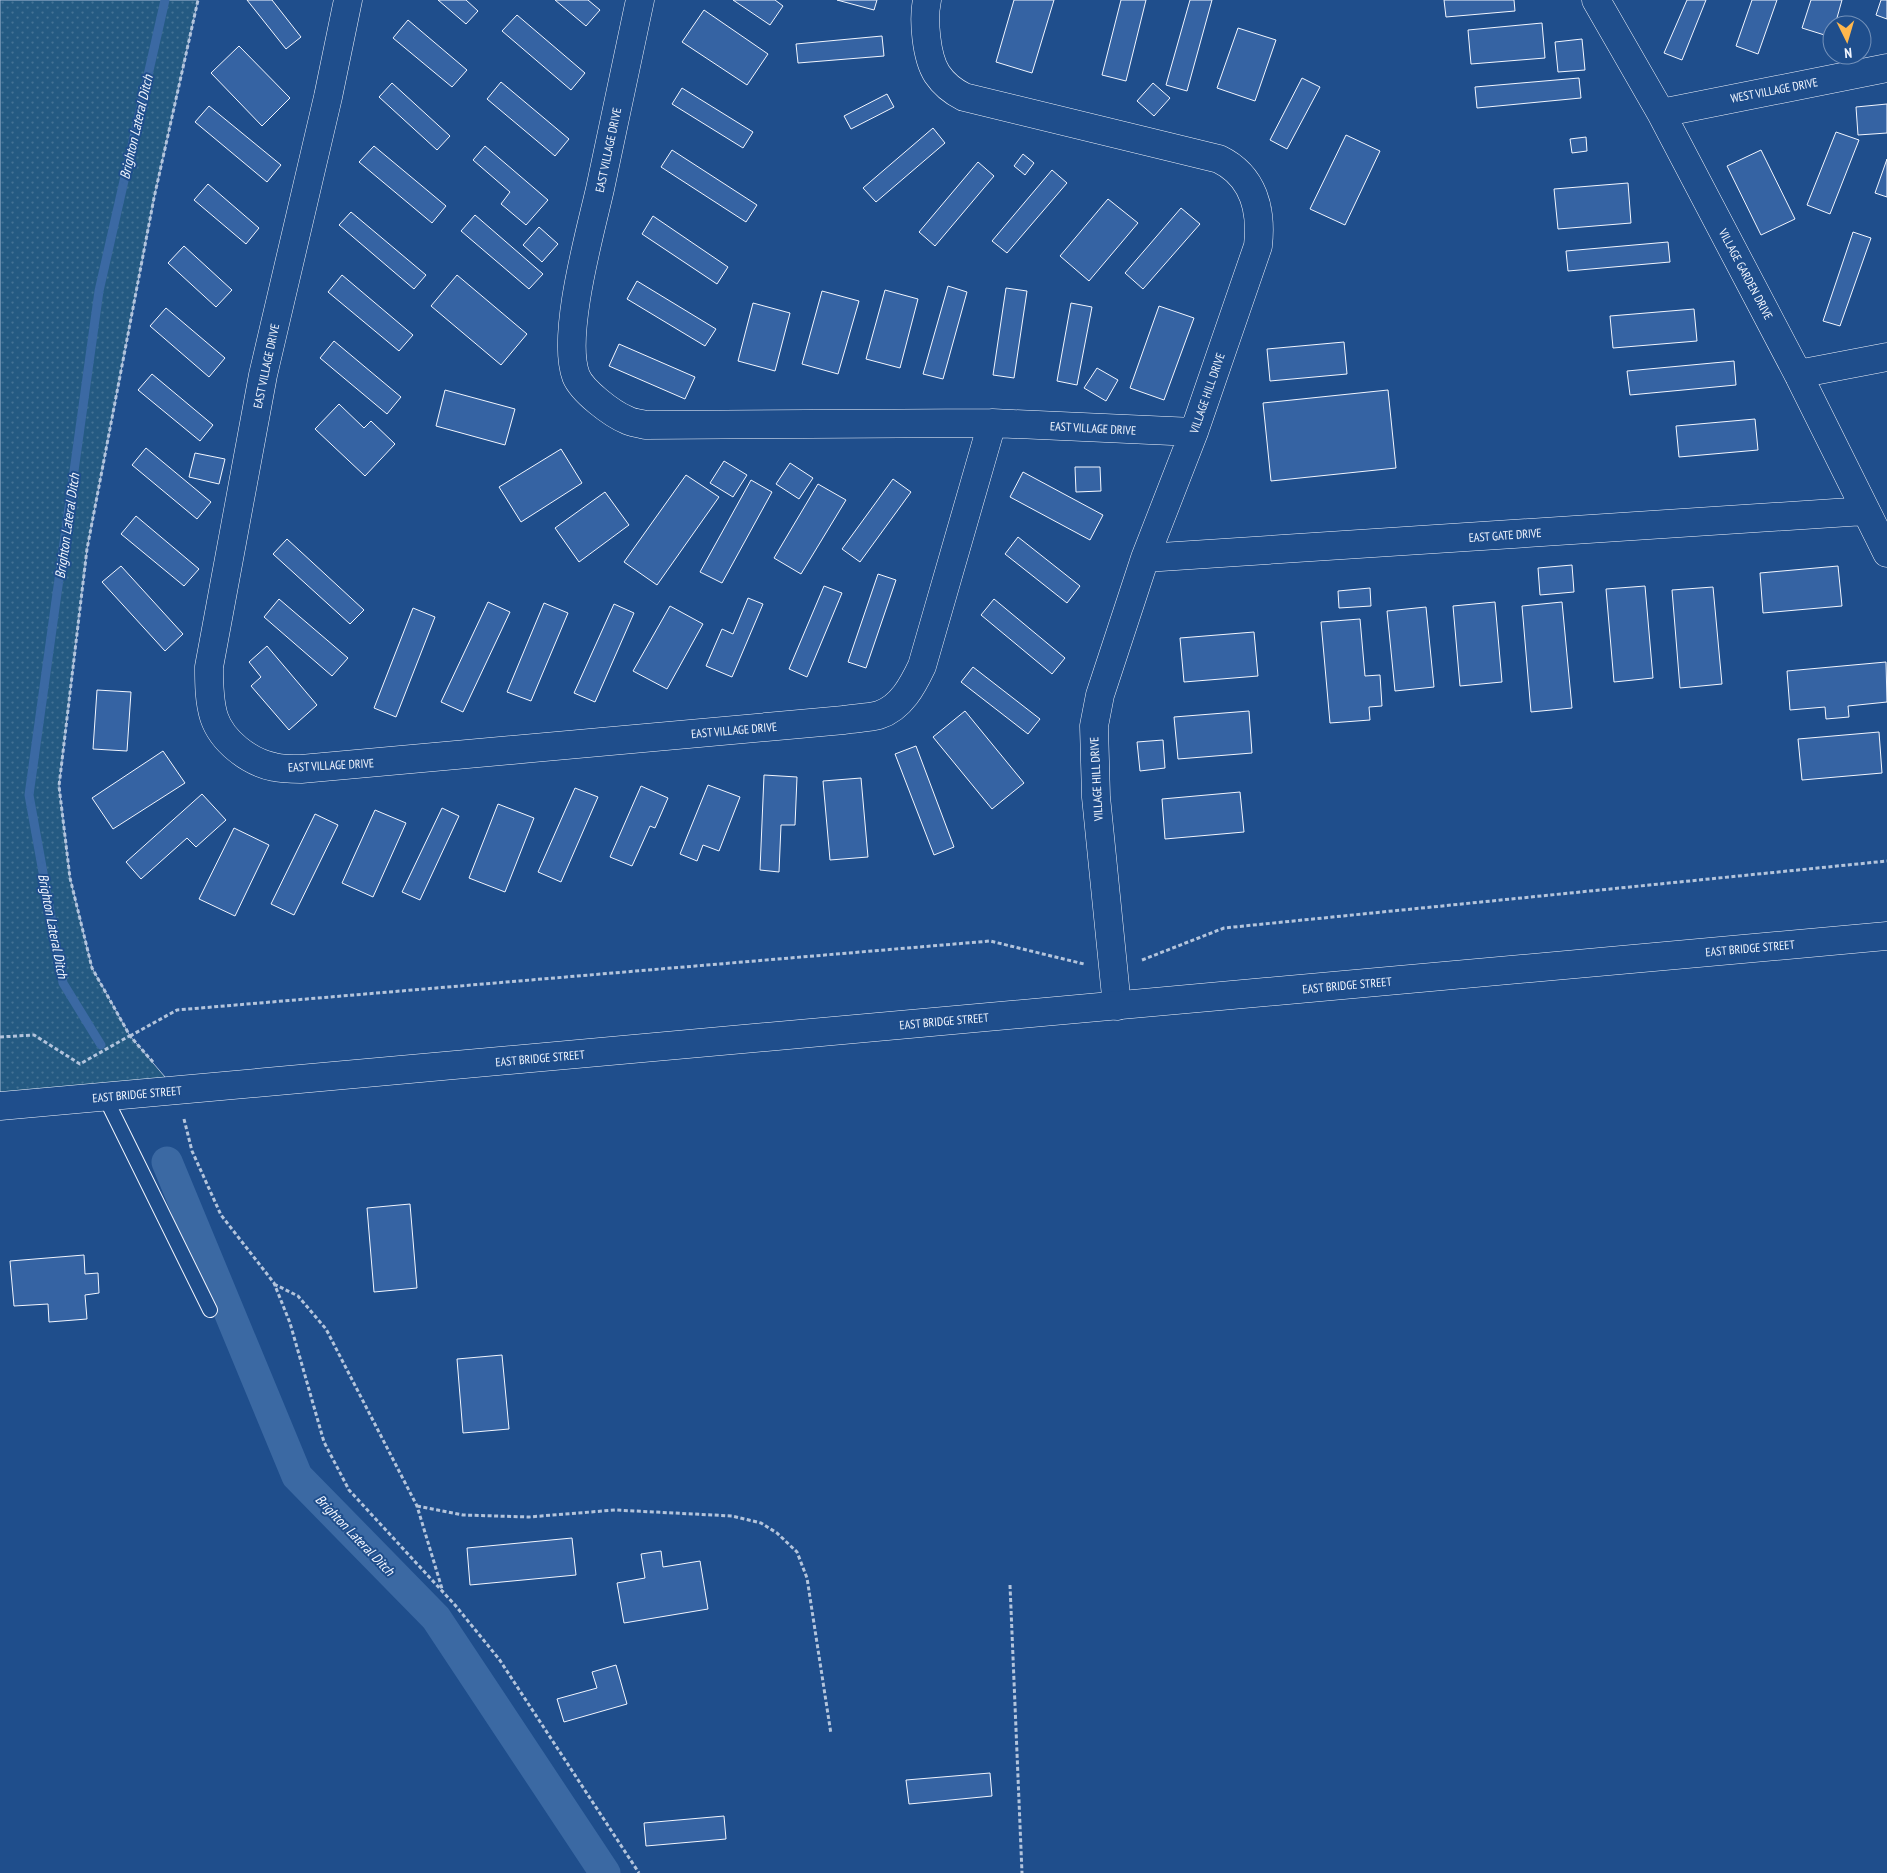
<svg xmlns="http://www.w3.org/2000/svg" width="1887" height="1873" font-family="'PT Sans Narrow',sans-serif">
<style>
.green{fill:url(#green-dots);stroke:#a8bbd7}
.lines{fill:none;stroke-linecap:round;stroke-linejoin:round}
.stream{stroke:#3b69a3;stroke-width:9}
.canal{stroke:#3b69a3;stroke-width:31}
.building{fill:#3563a3;stroke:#f2f6ff}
.service-casing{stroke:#f2f6ff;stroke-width:16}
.minor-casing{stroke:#f2f6ff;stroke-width:29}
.secondary-casing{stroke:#f2f6ff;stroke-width:29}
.path{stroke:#b3c4dc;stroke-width:3;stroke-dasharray:4 2.5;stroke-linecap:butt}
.service{stroke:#1f4e8c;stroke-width:14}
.minor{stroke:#1f4e8c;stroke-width:28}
.secondary{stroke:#1f4e8c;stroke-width:28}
.labels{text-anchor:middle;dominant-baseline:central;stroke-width:4;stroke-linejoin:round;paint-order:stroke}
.street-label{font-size:12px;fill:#f2f6ff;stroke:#1f4e8c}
.water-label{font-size:14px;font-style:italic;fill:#f2f6ff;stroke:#1f4e8c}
</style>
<defs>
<pattern id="green-dots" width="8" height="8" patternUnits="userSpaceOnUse" patternTransform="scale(1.25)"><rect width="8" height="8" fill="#245a82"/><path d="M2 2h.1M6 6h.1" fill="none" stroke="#447295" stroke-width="1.8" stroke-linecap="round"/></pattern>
</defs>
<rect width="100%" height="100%" fill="#1f4e8c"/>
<path class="green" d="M0 0H198L154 198 87 549 59 786 70 878 92 968 130 1036 177 1091 0 1106Z"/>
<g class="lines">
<path class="stream" d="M101 1045 63 983 29 795 99 291 165 0"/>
<path class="canal" d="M167 1162 297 1476 436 1618 605 1873"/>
</g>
<path class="building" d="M247 0H272L301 37 286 49Z
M438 0H466L478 11 466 24Z
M555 0H588L600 10 586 26Z
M733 0H775L783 6 770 25Z
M837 0H877L874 10Z
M1014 0H1054L1032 73 996 62Z
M1121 0H1146L1126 81 1102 75Z
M1190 0H1212L1187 91 1166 85Z
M1444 0H1514L1515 11 1446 17Z
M1687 0H1706L1682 60 1664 53Z
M1752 0H1777L1758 54 1736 46Z
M1811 0H1842L1835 25H1832L1831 37 1802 28Z
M1881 0H1887V19L1876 15Z
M704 10 768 54 747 85 682 42Z
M517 15 585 73 571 90 502 31Z
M408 20 467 70 452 87 393 38Z
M1542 23 1545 58 1471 64 1468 30Z
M1238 28 1276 40 1255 101 1217 88Z
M882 36 884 56 798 63 796 44Z
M1582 39 1585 70 1558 72 1555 42Z
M239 46 290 98 262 126 211 73Z
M1302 78 1320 87 1287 149 1270 140Z
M1579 78 1581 98 1477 108 1475 87Z
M501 82 569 139 555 156 487 99Z
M392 83 450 136 437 150 379 97Z
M1153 83 1170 98 1154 116 1137 101Z
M682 88 753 132 743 148 672 104Z
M887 94 894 107 851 129 844 116Z
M1887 104V133L1858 135 1856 107Z
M209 106 281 165 267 182 195 122Z
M933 128 945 143 876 202 863 188Z
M1836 132 1859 140 1830 214 1807 205Z
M1346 135 1380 151 1345 225 1310 209Z
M1586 137 1587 151 1572 153 1570 139Z
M374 146 446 206 432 223 359 162Z
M485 146 548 200 526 225 501 204 510 192 473 160Z
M672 150 757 205 746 222 661 167Z
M1761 150 1795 219 1761 235 1727 166Z
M1023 154 1034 163 1025 175 1014 166Z
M1887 159V197L1875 193Z
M978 162 994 176 935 246 919 232Z
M1052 170 1067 183 1007 253 992 241Z
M1628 183 1631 223 1558 229 1554 189Z
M208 184 259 228 246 244 194 200Z
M1108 199 1138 223 1089 281 1060 256Z
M1181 208 1200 224 1143 289 1125 273Z
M351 212 426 275 414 289 339 225Z
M475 215 543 274 529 289 461 231Z
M653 216 728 267 717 284 642 234Z
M539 227 558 244 542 262 523 245Z
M1853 232 1871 238 1840 326 1823 321Z
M1668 242 1670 262 1568 271 1566 251Z
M184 246 232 290 216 307 168 263Z
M342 275 413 335 399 351 328 292Z
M457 275 527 334 501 365 431 306Z
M637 281 716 329 705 346 627 299Z
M948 286 967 292 943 379 923 374Z
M1006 288 1027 291 1014 378 993 375Z
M885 290 918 299 900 368 866 359Z
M822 291 859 301 838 374 802 364Z
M753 303 790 313 775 371 738 361Z
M1071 303 1092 307 1077 385 1057 381Z
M1159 306 1194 318 1164 400 1130 388Z
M166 308 225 358 209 377 150 326Z
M1694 309 1697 341 1613 348 1610 316Z
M334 341 401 397 387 414 320 358Z
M1344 342 1347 374 1270 381 1267 349Z
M619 344 695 377 685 399 609 366Z
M1734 361 1736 385 1630 395 1627 371Z
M1097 368 1118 380 1106 401 1084 388Z
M152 374 213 425 200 441 138 390Z
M445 390 515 409 505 445 436 426Z
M1388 390 1396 468 1271 481 1263 403Z
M339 404 364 428 371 421 395 444 365 476 315 429Z
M1755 419 1758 450 1679 457 1676 426Z
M146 448 211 502 197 519 132 465Z
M561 449 582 483 521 522 499 487Z
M195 453 225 459 219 484 189 477Z
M724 461 747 475 733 497 710 483Z
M790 463 813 478 799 499 776 484Z
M1075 467H1100L1101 491 1076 492Z
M1023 472 1103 515 1090 540 1010 497Z
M686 475 719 497 657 585 624 562Z
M893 479 911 492 860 562 842 549Z
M751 480 772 492 722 583 700 572Z
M818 484 846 500 801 574 774 558Z
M605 492 629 525 579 562 555 528Z
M136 516 199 569 184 586 121 534Z
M1018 537 1080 586 1067 603 1005 554Z
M287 539 364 610 350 624 273 554Z
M1572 565 1574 592 1540 595 1538 568Z
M121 566 183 634 165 651 102 582Z
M1838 566 1842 606 1763 613 1760 573Z
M878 574 896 580 866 668 848 662Z
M824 586 842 593 807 677 789 669Z
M1645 586 1653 678 1614 682 1606 589Z
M1713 587 1722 684 1680 688 1672 590Z
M1370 588 1371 606 1339 608 1338 591Z
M748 598 763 604 732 677 706 666 722 629 733 634Z
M279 599 348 658 332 676 264 617Z
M994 599 1065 658 1052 674 981 615Z
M488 602 510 612 463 712 441 702Z
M1495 602 1502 682 1460 686 1453 606Z
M1562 602 1572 708 1531 712 1522 606Z
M544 603 568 613 531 701 507 692Z
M614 604 634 613 595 702 574 693Z
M670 606 703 624 667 689 633 671Z
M1426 607 1434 687 1395 691 1387 611Z
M413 608 435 617 396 717 374 708Z
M1360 619 1365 676 1380 675 1382 706 1369 707 1370 720 1330 723 1321 622Z
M1254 632 1258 676 1184 682 1180 638Z
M267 646 317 705 289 730 251 686 261 677 249 662Z
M1886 662 1887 702 1848 706 1849 717 1826 719 1825 707 1790 710 1787 671Z
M973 667 1040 719 1028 734 961 682Z
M97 690 131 692 127 751 93 749Z
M965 711 1024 783 992 809 933 737Z
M1249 711 1252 753 1178 759 1174 717Z
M1879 732 1882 773 1802 780 1798 739Z
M1163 740 1165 768 1140 771 1137 742Z
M916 746 954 847 934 855 895 754Z
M163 751 185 783 113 829 92 798Z
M764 775 797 777 795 825H781L779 872 760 870Z
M861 778 868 857 830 860 823 781Z
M708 785 740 797 719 851 703 845 697 861 680 854Z
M641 786 668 798 655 828 650 826 632 866 610 857Z
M575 788 598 797 561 882 538 872Z
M1240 792 1244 832 1165 839 1162 799Z
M202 794 226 820 196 847 187 838 141 879 126 862Z
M498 804 534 818 505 892 469 878Z
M442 808 459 816 420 900 402 892Z
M375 810 406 823 373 897 342 883Z
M315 814 338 825 294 915 271 904Z
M234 828 269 845 235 916 199 899Z
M410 1204 417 1288 374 1292 367 1208Z
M84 1255 85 1274 98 1273 99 1293 85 1295 87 1319 49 1322 48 1304 14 1306 10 1261Z
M502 1355 509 1429 463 1433 457 1359Z
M572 1538 576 1575 470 1585 467 1548Z
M661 1551 663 1567 700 1561 708 1609 624 1623 617 1583 645 1578 641 1554Z
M616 1665 627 1704 564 1722 557 1699 597 1688 592 1672Z
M990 1773 992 1796 909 1804 906 1780Z
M724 1816 726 1839 646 1846 644 1823Z"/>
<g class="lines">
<g class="service-casing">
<path id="service" d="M105 1097 210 1310"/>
</g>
<g class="minor-casing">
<path id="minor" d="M348 0 328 97 263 375 209 667C209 683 209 701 214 717 222 741 249 762 274 767 282 769 292 769 301 769L844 720C855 718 868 718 879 715 901 708 913 685 922 666L992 423 645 425C639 423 632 423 627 420 612 414 582 391 576 376 561 336 590 233 600 189 613 126 627 63 640 0
M927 0C923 19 926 57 937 74 943 83 954 92 964 97L1219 159C1254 176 1262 210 1258 246L1194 432 1145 558 1100 695 1094 726 1096 797 1117 1006
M1596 0 1661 113 1798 374 1887 553
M1661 113 1887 68
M1798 374 1887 357
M992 423 1194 432
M1145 558 1865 511"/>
</g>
<g class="secondary-casing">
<path id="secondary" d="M0 1106 1887 936"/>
</g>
<path class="path" d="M1142 960 1224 928 1887 861
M130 1036 177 1010 990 941 1084 964
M0 1037 34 1035 80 1064 131 1035
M153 1062 130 1036 92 968 70 878 59 786 87 549 154 198 198 0
M184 1119 192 1151 221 1215 274 1283 290 1323 324 1442 349 1490 455 1605 499 1659 639 1873
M274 1284 298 1296 326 1329 417 1506 443 1592
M417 1506 463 1515 529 1517 615 1510 732 1516 761 1523 777 1533 797 1552 807 1578 831 1734
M1010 1585 1022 1873"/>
<use href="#service" class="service"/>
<use href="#minor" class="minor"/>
<use href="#secondary" class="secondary"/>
</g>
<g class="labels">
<g class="street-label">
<text transform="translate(1774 90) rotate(-11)">WEST VILLAGE DRIVE</text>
<text transform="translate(608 150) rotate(-78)">EAST VILLAGE DRIVE</text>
<text transform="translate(1746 274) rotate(62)">VILLAGE GARDEN DRIVE</text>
<text transform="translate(266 366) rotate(-78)">EAST VILLAGE DRIVE</text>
<text transform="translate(1207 393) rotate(-71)">VILLAGE HILL DRIVE</text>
<text transform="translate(1093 428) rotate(3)">EAST VILLAGE DRIVE</text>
<text transform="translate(1505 535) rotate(-4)">EAST GATE DRIVE</text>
<text transform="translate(734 730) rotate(-5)">EAST VILLAGE DRIVE</text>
<text transform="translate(331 765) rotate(-3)">EAST VILLAGE DRIVE</text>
<text transform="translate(1096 779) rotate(-93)">VILLAGE HILL DRIVE</text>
<text transform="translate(1750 948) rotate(-5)">EAST BRIDGE STREET</text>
<text transform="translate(1347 985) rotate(-5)">EAST BRIDGE STREET</text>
<text transform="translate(944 1021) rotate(-5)">EAST BRIDGE STREET</text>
<text transform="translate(540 1058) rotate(-5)">EAST BRIDGE STREET</text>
<text transform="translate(137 1094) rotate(-5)">EAST BRIDGE STREET</text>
</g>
<g class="water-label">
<text transform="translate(136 127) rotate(-77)">Brighton Lateral Ditch</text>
<text transform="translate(67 526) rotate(-82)">Brighton Lateral Ditch</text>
<text transform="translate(53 926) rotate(79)">Brighton Lateral Ditch</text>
<text transform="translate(355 1535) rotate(46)">Brighton Lateral Ditch</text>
</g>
</g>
<g transform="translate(1847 40) rotate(175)"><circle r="24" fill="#1f4e8c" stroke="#7391ba"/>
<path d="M0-4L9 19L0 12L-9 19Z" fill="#ffb74d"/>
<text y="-8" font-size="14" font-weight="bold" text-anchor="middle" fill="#f2f6ff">N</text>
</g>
</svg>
